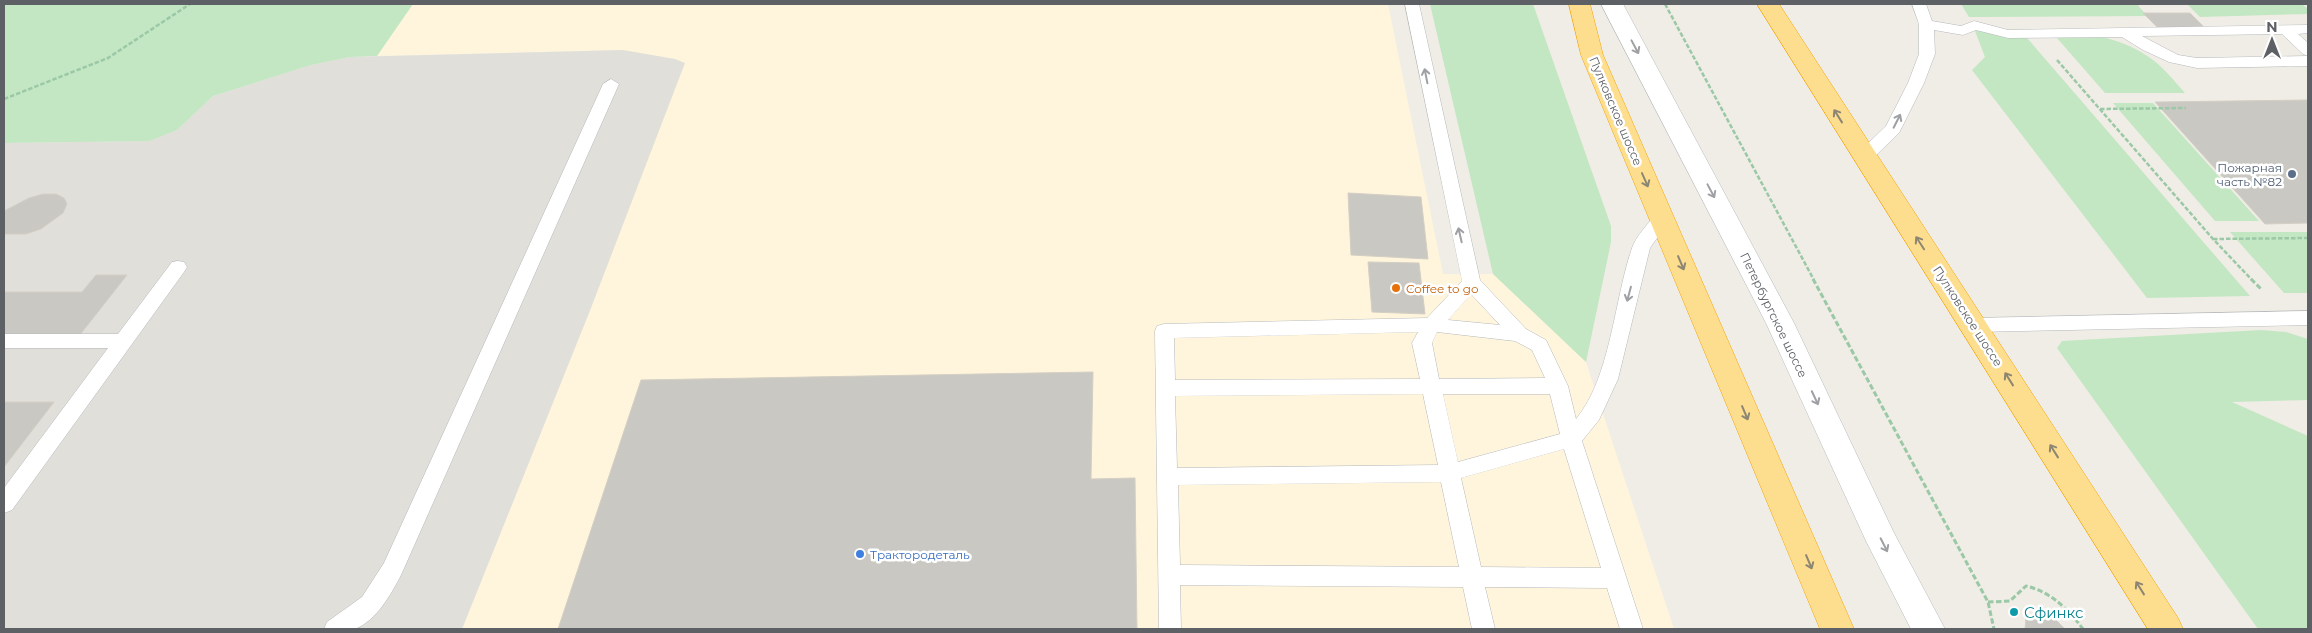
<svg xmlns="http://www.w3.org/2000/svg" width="2312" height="633" font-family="Montserrat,sans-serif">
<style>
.commercial{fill:#fef5dc}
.industrial{fill:#e1dfda}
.green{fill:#c3e7c2}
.building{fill:#cac8c2;stroke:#d4cfc4}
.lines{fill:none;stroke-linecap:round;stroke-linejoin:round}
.lane-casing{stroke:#b6b8bc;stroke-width:1}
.secondary-casing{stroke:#b7babf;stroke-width:1}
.highway-casing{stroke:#f5a300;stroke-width:1}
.path-far1{stroke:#9bc8a6;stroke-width:2.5;stroke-dasharray:4.5 2;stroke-linecap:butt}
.path{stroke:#9bc8a6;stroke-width:3;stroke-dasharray:5.5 2.5;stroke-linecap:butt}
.lane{fill:#fff;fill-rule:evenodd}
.secondary{fill:#fff;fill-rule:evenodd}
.highway{fill:#fdde8f;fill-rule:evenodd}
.oneway{stroke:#9ea0a3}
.oneway2{stroke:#8d8672}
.service-dot{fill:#5c6f8a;stroke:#fff;stroke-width:2}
.food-dot{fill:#e8710a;stroke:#fff;stroke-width:2}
.shop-dot{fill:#3f7fe0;stroke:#fff;stroke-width:2}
.culture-dot{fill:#0f9aa8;stroke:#fff;stroke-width:2}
.labels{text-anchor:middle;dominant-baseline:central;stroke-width:5;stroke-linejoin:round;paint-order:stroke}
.street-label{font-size:12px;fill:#5d6166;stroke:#fff}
.service-label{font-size:12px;fill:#4e5e75;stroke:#fff;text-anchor:end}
.food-label{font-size:12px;fill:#c56008;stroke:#fff;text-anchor:start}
.shop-label{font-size:12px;fill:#366cbe;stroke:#fff;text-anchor:start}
.near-culture-label{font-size:15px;fill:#0d838f;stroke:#fff;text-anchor:start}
</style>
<rect width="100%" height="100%" fill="#efede5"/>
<path class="commercial" d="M413 4H1388L1443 274H1493L1586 362 1674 629H462L591 308 623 50 377 56Z"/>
<path class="industrial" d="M623 50 675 59 685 63 591 308 462 629H4V143L150 141 177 130 213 96 311 65 350 57Z"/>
<path class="green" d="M4 4H413L377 56 350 57 311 65 213 96 177 130 150 141 4 143Z
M1430 4H1533L1611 226V242L1586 362 1493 274Z
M1961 4H2302L2308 9V14L2200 17 2187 4H2137L2147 16 1969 17Z
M2050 30C2087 33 2123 37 2153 60 2165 69 2175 82 2185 93H2105Z
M1975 31H2021L2250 296 2147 298 1972 70 1985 57Z
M2113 103H2153L2259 221H2215Z
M2230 232H2308V293H2284Z
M2261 330 2286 332 2308 339V400L2232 402 2308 436V629H2258L2057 348 2062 341Z"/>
<path class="building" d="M2143 13H2190L2206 29H2159Z
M2308 100V223L2265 224 2155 102Z
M1348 193 1421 197 1428 259 1351 255Z
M43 194H56L64 198 67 204 63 213 41 229 26 234H4V211L29 198Z
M1368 262 1419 263 1425 314 1372 312Z
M96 275H127L79 336H4V292H82Z
M1093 372 1091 479 1135 478 1137 629H558L641 380Z
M4 402H54L4 467Z
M2039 614 2056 620 2065 629H2025L2026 618Z"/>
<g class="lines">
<g class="lane-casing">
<path id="lane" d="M1405 4H1419L1480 280 1526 329 1546 340 1568 386 1576 419C1611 377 1614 300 1632 248 1636 236 1648 224 1656 214H1668L1671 218 1650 248 1618 379 1599 420 1582 441 1643 629H1620L1607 588 1485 587 1495 629H1472L1463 587 1180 585 1181 629H1159L1155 331 1157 326 1164 324 1427 318 1462 281ZM1471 294 1500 325 1448 320ZM1418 332 1412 343 1420 379 1175 380 1174 338ZM1437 332 1515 341 1532 350 1545 378 1439 379 1432 343ZM1423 394 1438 465 1177 468 1175 396ZM1443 394H1550L1560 434 1458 462ZM1564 449 1601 568 1481 567 1461 478ZM1441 482 1459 567 1180 565 1178 485Z
M1912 4H1926L1932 21 1961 26 1974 21 2008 30 2308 25V33L2298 34 2308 43V56L2303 54 2282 34 2142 36 2178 55 2197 58 2308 56V66L2197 68 2169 62 2143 50 2122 37 2008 38 1976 30 1963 35 1934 30 1935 54 1924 83 1899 133 1870 161H1858L1856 157 1858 153 1886 126 1908 83 1919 54V24Z
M611 79 619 84 401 575C391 594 377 620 355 629 347 632 333 629 324 629L327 622 362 597 384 563 603 84Z
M178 261 184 262 187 267 184 272 12 510 4 513V488L108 348H4V334H118L172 262Z
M2308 311V325L1974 332 1967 330 1965 325 1967 320 1974 318Z"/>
</g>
<g class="secondary-casing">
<path id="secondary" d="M1601 4H1623L1794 323 1894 533 1945 629H1911L1866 541 1766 323Z"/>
</g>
<g class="highway-casing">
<path id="highway" d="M1569 4H1590L1603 55 1854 629H1820L1581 55Z
M1757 4H1779L2178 618 2183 629H2148Z"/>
</g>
<path class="path-far1" d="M1665 4 1814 280
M2057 60 2213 239 2252 280
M4 99 108 58 190 4
M2100 109 2186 108
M2213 239 2308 238"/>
<path class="path" d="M1813 279 1988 602 1994 629
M2251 279 2262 290
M1988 602 2010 601 2026 586C2051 592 2068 609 2083 629"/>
<use href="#lane" class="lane"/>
<use href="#secondary" class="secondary"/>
<use href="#highway" class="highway"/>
</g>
<defs><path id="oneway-shaft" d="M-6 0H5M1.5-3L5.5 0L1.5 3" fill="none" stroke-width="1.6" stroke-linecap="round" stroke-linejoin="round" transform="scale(1.25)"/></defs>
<g class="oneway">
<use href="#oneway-shaft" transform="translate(1635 47) rotate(62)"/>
<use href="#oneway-shaft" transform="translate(1426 76) rotate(-101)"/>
<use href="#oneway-shaft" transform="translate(1897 121) rotate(-63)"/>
<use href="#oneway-shaft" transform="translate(1711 191) rotate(62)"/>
<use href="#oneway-shaft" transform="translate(1460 235) rotate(-103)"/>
<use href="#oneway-shaft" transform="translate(1629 294) rotate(105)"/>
<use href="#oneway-shaft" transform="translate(1815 398) rotate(65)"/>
<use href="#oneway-shaft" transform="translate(1884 545) rotate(63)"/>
</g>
<g class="oneway2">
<use href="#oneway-shaft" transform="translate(1838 116) rotate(-122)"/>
<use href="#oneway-shaft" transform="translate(1645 180) rotate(66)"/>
<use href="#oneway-shaft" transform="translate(1920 243) rotate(-123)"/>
<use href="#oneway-shaft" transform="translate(1681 263) rotate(67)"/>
<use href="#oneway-shaft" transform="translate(2009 379) rotate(-122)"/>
<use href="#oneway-shaft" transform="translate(1745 413) rotate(67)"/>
<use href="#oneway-shaft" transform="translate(2054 451) rotate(-122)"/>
<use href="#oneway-shaft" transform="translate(1809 562) rotate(67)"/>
<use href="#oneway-shaft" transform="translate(2140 588) rotate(-122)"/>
</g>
<circle class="service-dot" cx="2292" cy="174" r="5"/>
<circle class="food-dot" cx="1396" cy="288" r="5"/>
<circle class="shop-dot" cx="860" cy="554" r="5"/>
<circle class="culture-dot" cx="2014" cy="612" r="5"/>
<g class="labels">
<g class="street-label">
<text transform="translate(1616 111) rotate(67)">Пулковское шоссе</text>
<text transform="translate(1774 315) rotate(64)">Петербургское шоссе</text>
<text transform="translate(1968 316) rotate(57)">Пулковское шоссе</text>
</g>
<g class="service-label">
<text x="2282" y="167">Пожарная<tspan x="2282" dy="14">часть №82</tspan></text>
</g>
<g class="food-label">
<text x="1406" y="288">Coffee to go</text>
</g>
<g class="shop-label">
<text x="870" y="554">Трактородеталь</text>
</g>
<g class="near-culture-label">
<text x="2024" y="612">Сфинкс</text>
</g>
</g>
<rect width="2312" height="633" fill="none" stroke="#5d6166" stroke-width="10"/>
<g transform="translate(2272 40)" stroke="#ffffff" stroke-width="4" paint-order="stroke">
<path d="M0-4L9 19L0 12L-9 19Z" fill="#5d6166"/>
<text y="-8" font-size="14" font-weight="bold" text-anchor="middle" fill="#5d6166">N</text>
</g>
</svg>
